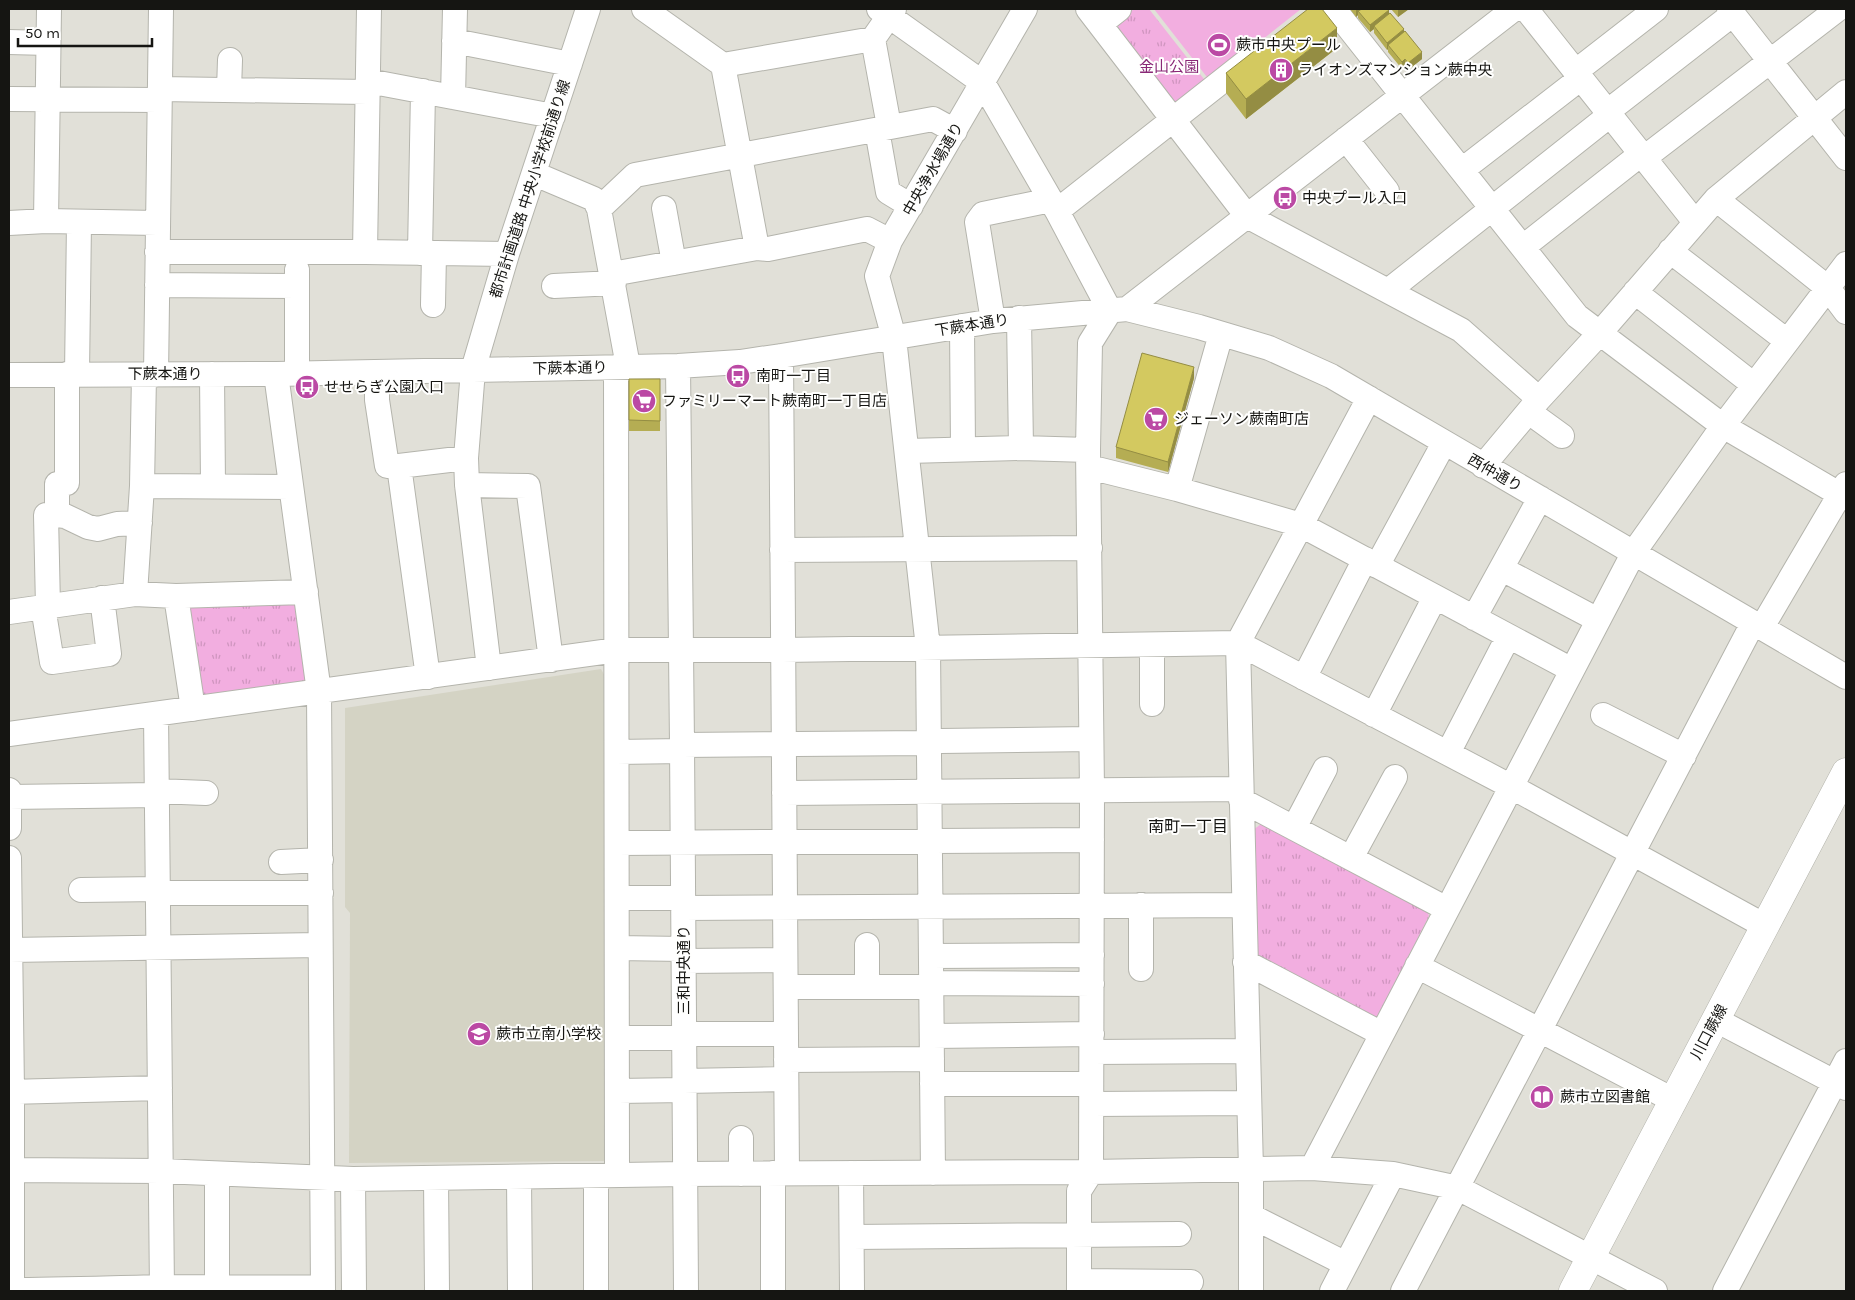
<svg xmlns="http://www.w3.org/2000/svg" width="1855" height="1300" font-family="Karla,'Noto Sans JP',sans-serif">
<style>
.built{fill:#d4d3c4}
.park{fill:url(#park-tufts)}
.pitch{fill:#f2aee0}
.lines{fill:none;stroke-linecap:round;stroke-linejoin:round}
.minor-casing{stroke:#b4b4ac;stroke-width:26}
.major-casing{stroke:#b4b4ac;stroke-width:29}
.minor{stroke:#fff;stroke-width:24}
.major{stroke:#fff;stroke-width:28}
.wall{fill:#b5ad53}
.shaded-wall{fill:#948d43}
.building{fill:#d3c960;stroke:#948d43}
.labels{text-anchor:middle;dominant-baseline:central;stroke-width:4;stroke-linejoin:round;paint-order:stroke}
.poi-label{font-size:15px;fill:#151512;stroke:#fffffe;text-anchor:start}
.park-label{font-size:15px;fill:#892977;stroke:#fffffe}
.street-label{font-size:15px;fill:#151512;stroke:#fffffe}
.neighbourhood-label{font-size:16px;fill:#151512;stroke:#fffffe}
</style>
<defs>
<pattern id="park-tufts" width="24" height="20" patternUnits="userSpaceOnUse" patternTransform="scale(1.25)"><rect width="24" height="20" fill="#f2aee0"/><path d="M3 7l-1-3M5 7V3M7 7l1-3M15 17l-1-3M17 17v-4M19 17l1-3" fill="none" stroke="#cf95bf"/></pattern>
</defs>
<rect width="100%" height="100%" fill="#e1e0d8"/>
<path class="built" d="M601 669 606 678 608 1154 604 1161 349 1163 350 913 345 907V708Z"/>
<path class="park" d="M1134 9H1149L1207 83 1181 104H1172L1117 31 1120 19Z
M298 602 312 677 302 683 201 700 187 603Z
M1264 822 1426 908 1429 916 1375 1022 1253 957 1250 832Z"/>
<path class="pitch" d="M1154 9H1301L1210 81Z"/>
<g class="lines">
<g class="minor-casing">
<path id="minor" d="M644 9 723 65 873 39 894 9
M879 9 983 83 1057 211 1110 311 1090 343 1088 450 1092 791 1091 1172 1079 1191V1291
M1088 9 1247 216 1461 330 1539 399
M1334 9 1577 316 1723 426 1846 498
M1526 9 1695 222
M1729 9 1846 158
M1100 24 1119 9
M873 39 889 126
M454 41 570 64
M9 42 48 43
M723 65 757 248
M1575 72 1656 9
M368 81 553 116
M160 89 367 92
M229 90 230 60
M453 97 455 9
M9 99 159 100
M1607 112 1733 14
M877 130 888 192 911 206
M1346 139 1387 191
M1644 158 1838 9
M1462 170 1581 78
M535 174 594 199 599 209 628 366
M1716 199 1828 288 1846 312
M664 208 674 263
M599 209 635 175 933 119 955 131
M1057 211 1250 59
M46 221 49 9
M9 223 46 221 157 223
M1523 247 1641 154
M1670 251 1787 341
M157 252H365L507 254
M365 252 369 9
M420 253 423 91
M612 274 757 248 768 249 867 229 890 241
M157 285 297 286
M554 286 614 283
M1388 291 1610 115
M1635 292 1754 385
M433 305 434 253
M1127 309 1514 9
M1019 318 1021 448
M993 321 977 222 983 214 1051 200
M962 326 963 449
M781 356 787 1173
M678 366 682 745 686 1291
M616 367 617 1175
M377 372V400L387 466H399L466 458
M77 374 79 222
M212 374 213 486
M276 374 319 692 323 1291
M297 374V270
M9 375 276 374 678 366 740 362 781 356 993 321 1127 309 1199 327 1269 348 1331 376 1846 677
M156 375 161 9
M1529 412 1562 436
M908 451 1021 448 1088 450
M399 466 428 677
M1483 466 1539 399 1599 334 1716 199 1846 92
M1089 467 1177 489 1301 525 1572 670
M467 485 528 486 551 660
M142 486 291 487
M1177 489 1221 334
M57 515 65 516 88 527 98 529 117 524 140 523
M782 550 1090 548
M1377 566 1444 443
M1502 569 1598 620
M135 594 142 486 144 375
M176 596 193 709
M43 607 52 662 109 654 102 598
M48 607 46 515H57V484L67 483V374
M9 612 135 594 176 596 306 592
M1474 618 1540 498
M1762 627 1846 484
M489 668 467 485 466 458 473 370 507 254 588 9
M1304 678 1365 559
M1152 704V645
M156 714 162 1291
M1374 715 1435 597
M1603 715 1684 756
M9 734 617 650H783L1238 643 1510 786 1765 926
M682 745 929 743 940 741 1091 739
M617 752 682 751
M1448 753 1508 637
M9 790V828
M157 791 206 793
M784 793 1241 789
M9 797 157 795
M1241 800 1447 909
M1294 828 1325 769
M617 843 1092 840
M9 858 12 1092V1291
M1351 858 1395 777
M281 862 321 860
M81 890 159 889
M159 893H321
M618 898H683
M1141 905V969
M683 908 1244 905
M617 948 683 949
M10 950 320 945
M931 956 1092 955
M684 961 785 960
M1245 962 1382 1034
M1417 966 1673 1100
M931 983 1092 984
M786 987H931
M867 987V945
M1716 1020 1846 1088
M684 1034H786
M932 1036 1092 1034
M618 1038H684
M1092 1052 1247 1051
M786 1060 932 1059
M684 1081 786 1079
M932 1084H1091
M618 1091 684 1090
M9 1092 160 1088
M1092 1104 1249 1103
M741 1138V1174
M1312 1168 1634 552 1723 426 1846 264
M9 1170 161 1171 353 1179 685 1174 1091 1172 1312 1168 1393 1174 1458 1188 1655 1291
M773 1173V1291
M851 1173 852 1291
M933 1173 928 648 894 338 877 276 890 241 1025 9
M596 1177V1291
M436 1178 437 1291
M519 1178 520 1291
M353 1179 354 1291
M1251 1216 1346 1264
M852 1237 1179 1234
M1079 1281 1191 1282
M217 1287V1174
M9 1290C61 1290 113 1288 166 1287 218 1287 270 1288 323 1287
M1251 1291V1170L1238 643 1369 398
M1332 1291 1393 1174
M1403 1291 1753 623
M1725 1291 1846 1061"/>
</g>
<g class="major-casing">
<path id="major" d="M1573 1291 1846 772"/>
</g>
<use href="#minor" class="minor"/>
<use href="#major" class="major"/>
</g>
<path class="wall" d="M1350 9H1388L1389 14 1404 32 1422 59 1408 70 1405 66 1402 69 1388 52V49L1387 50 1374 33V29L1370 32 1358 18V15L1356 17Z
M1391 9H1409L1398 17Z
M1337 48 1246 119 1226 93V73Z
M1194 378 1168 472 1116 458V447Z
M629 379H660V431H629Z"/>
<path class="shaded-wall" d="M1358 9H1366L1358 11V15L1356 17V10Z
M1398 9H1409L1398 17Z
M1389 10V17L1374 26V29L1370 32V25Z
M1337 28V48L1246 119V99Z
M1404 29V36L1388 45V49L1387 50V43Z
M1422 52V59L1408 70V63Z
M1405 59V66L1402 69V62Z
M1194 367V378L1168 472V462Z"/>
<path class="building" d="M1308 9H1322L1337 28 1246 99 1226 73Z
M1362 9H1388L1389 10 1370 25 1358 11Z
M1390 13 1404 29 1387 43 1374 26Z
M1405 31 1422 52 1408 63 1405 59 1402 62 1388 45Z
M1142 353 1194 367 1168 462 1116 447Z
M629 379H660V421L629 420Z"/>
<defs>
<g id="stadium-disc" transform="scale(1.25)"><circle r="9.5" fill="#bb49a4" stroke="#fffffe"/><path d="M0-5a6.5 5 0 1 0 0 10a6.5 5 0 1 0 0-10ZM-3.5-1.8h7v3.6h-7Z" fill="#fff"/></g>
<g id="building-disc" transform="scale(1.25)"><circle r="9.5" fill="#bb49a4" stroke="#fffffe"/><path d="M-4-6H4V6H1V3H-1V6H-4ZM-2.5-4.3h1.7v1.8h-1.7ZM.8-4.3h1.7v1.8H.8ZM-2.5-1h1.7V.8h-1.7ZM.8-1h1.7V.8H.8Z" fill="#fff"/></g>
<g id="bus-disc" transform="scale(1.25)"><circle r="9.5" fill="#bb49a4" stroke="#fffffe"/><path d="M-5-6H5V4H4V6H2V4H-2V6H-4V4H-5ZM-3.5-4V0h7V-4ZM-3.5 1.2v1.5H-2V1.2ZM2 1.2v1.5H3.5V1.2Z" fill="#fff"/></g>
<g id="supermarket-disc" transform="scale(1.25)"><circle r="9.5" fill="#bb49a4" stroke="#fffffe"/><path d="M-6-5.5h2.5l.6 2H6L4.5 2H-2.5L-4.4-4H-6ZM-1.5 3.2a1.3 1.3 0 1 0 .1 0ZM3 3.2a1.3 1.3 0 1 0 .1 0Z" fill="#fff"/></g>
<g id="school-disc" transform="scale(1.25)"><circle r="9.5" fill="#bb49a4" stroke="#fffffe"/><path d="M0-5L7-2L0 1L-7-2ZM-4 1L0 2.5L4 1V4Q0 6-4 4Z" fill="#fff"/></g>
<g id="library-disc" transform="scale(1.25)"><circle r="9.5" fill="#bb49a4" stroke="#fffffe"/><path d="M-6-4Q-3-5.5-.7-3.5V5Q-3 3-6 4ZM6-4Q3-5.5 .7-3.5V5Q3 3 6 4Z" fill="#fff"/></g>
</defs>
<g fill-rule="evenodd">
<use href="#stadium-disc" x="1219" y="45"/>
<use href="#building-disc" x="1281" y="70"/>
<use href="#bus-disc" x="1285" y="198"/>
<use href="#bus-disc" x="738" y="376"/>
<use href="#bus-disc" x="307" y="387"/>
<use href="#supermarket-disc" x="644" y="401"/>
<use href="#supermarket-disc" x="1156" y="419"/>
<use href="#school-disc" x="479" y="1034"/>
<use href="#library-disc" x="1542" y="1097"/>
</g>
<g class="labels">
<g class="poi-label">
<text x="1236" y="45">蕨市中央プール</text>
<text x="1298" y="70">ライオンズマンション蕨中央</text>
<text x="1302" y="198">中央プール入口</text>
<text x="756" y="376">南町一丁目</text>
<text x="324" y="387">せせらぎ公園入口</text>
<text x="662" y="401">ファミリーマート蕨南町一丁目店</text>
<text x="1174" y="419">ジェーソン蕨南町店</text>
<text x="496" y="1034">蕨市立南小学校</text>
<text x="1560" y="1097">蕨市立図書館</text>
</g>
<g class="park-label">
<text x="1169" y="67">金山公園</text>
</g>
<g class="street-label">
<text transform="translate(933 169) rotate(-60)">中央浄水場通り</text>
<text transform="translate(530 189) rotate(-72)">都市計画道路 中央小学校前通り線</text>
<text transform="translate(972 325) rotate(-9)">下蕨本通り</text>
<text transform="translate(570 368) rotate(-1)">下蕨本通り</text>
<text x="165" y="374">下蕨本通り</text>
<text transform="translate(1495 473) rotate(30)">西仲通り</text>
<text transform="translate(684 970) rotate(-90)">三和中央通り</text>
<text transform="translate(1709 1032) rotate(-62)">川口蕨線</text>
</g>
<g class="neighbourhood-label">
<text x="1188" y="826">南町一丁目</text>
</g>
</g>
<rect width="1855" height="1300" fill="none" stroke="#151512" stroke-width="20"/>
<path d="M18 38v8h134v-8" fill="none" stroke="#151512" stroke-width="2.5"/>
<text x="25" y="38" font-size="15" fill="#151512" stroke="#fffffe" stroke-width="4" paint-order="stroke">50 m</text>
</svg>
